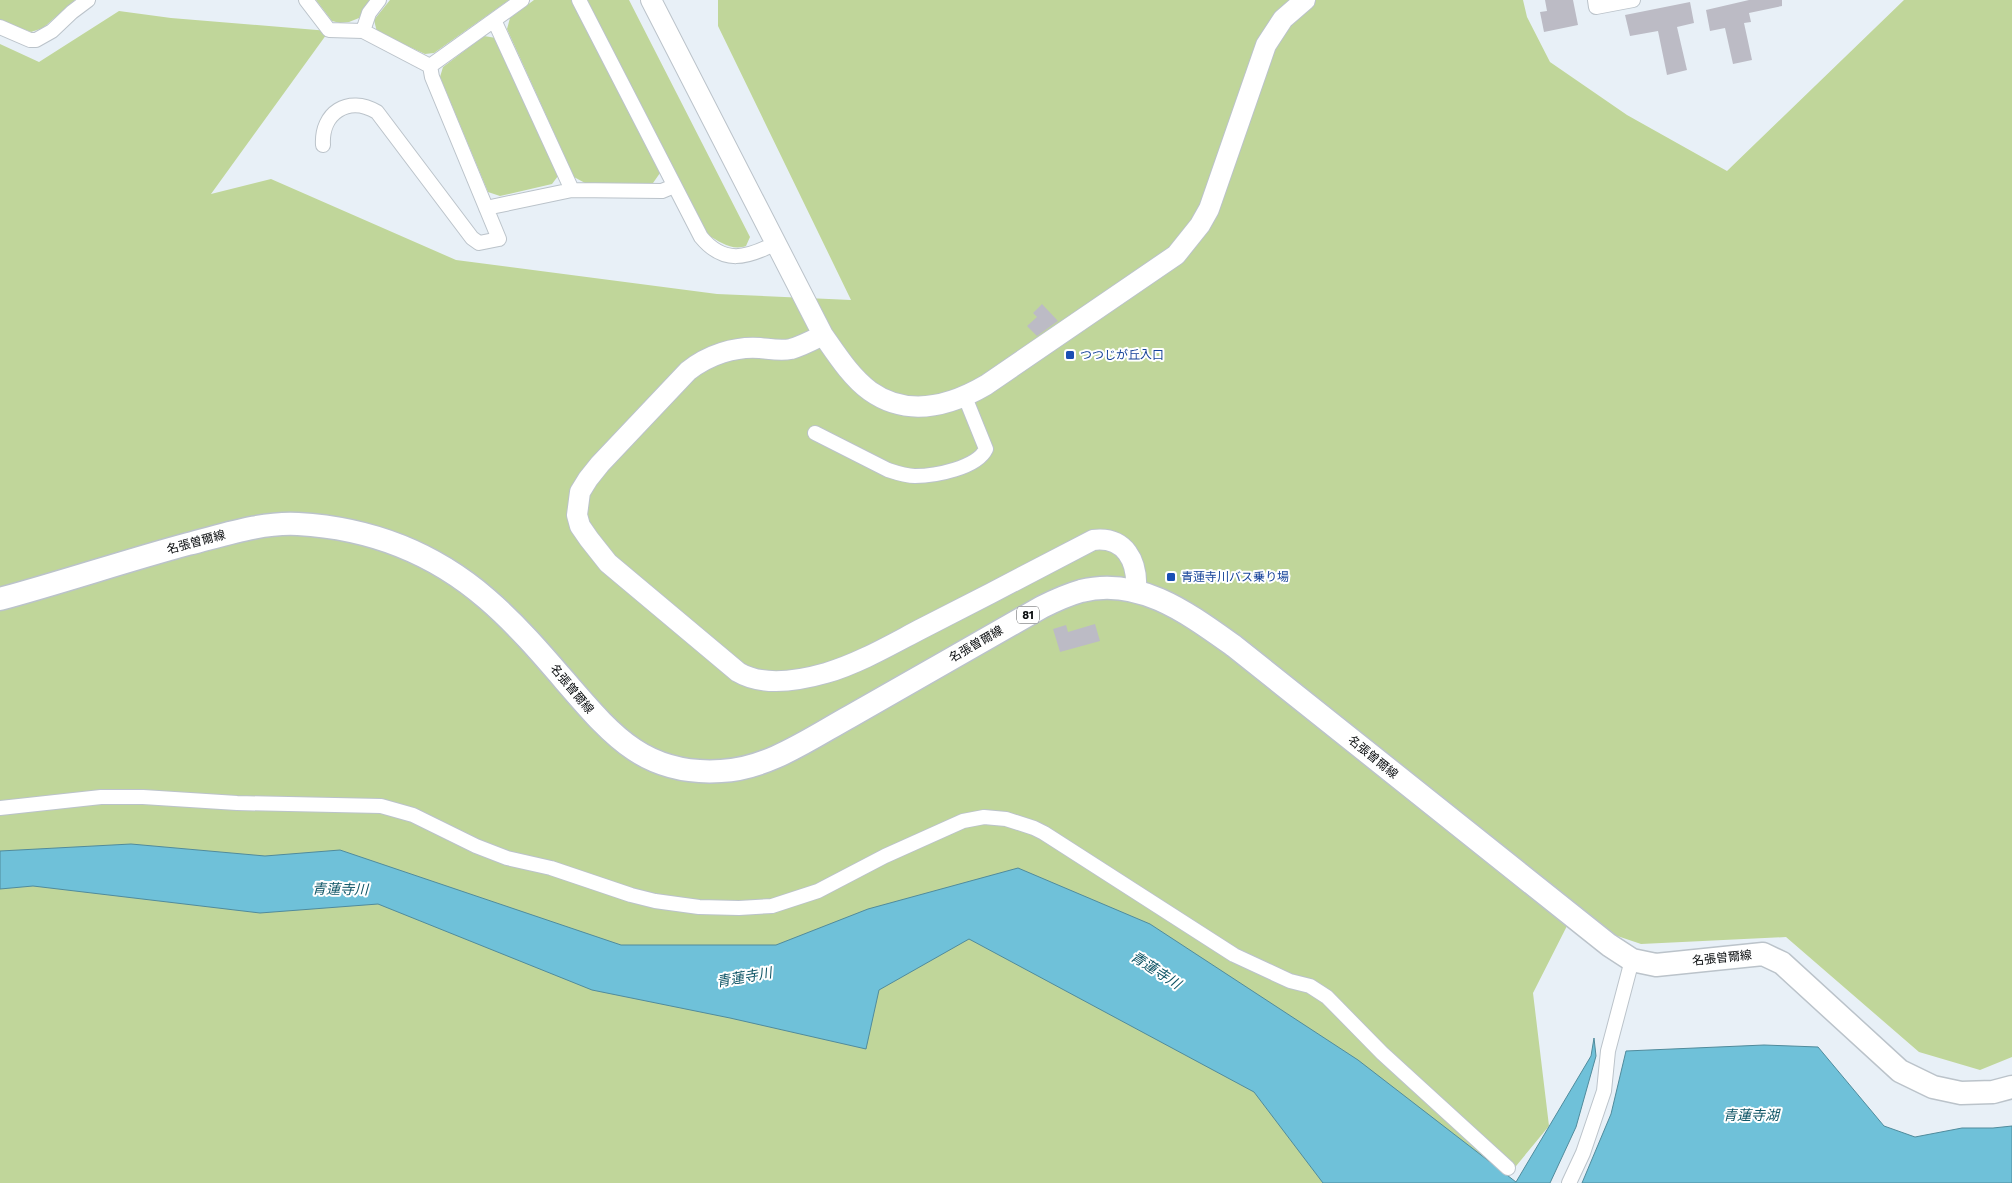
<svg xmlns="http://www.w3.org/2000/svg" width="2012" height="1183" font-family="'Work Sans','Noto Sans JP',sans-serif">
<style>
.green{fill:#c0d69a}
.water{fill:#6fc1d9;stroke:#508b9c}
.building{fill:#bcbbc5}
.lines{fill:none;stroke-linecap:round;stroke-linejoin:round}
.street-casing{stroke:#bbc3ca;stroke-width:16}
.secondary-casing{stroke:#bbc3ca;stroke-width:22}
.primary-casing{stroke:#bbc3ca;stroke-width:25}
.street{stroke:#fff;stroke-width:14}
.secondary{stroke:#fff;stroke-width:20}
.primary{stroke:#fff;stroke-width:22}
.transit-dot{fill:#1a4fb4;stroke:#fff;stroke-width:2}
.labels{text-anchor:middle;dominant-baseline:central;stroke-width:4;stroke-linejoin:round;paint-order:stroke}
.shield{fill:#fff;stroke:#535556;stroke-width:1}
.shield-label{font-size:11px;font-weight:bold;fill:#090c0e}
.transit-label{font-size:12px;fill:#164399;stroke:#fff;text-anchor:start}
.street-label{font-size:12px;fill:#090c0e;stroke:#fff}
.water-label{font-size:14px;font-style:italic;fill:#105667;stroke:#fff}
</style>
<rect width="100%" height="100%" fill="#e8f0f7"/>
<path class="green" d="M0 0H75L43 28 31 32 0 20Z
M316 0H370L359 18 349 22 340 23 332 21Z
M390 0H509L434 53 425 54 377 32 374 20Z
M534 0H572L660 173 653 183H585L574 177 507 29 510 18Z
M587 0H629L750 237 746 246C732 251 720 242 708 235Z
M718 0H1523L1527 17 1550 62 1627 115 1727 171 1904 0H2012V1057L1980 1070 1919 1052 1786 937 1641 944 1570 920 1533 993 1549 1126 1502 1183H0V44L39 62 119 11 171 18 329 31 211 194 271 179 456 260 717 294 851 300 718 26Z
M484 36 496 38 558 176 552 184 500 196 488 192 440 77 443 67Z"/>
<path class="water" d="M131 844 265 856 340 850 621 945H776L868 909 1018 868 1150 924 1358 1060 1516 1182 1591 1056 1594 1038 1596 1056 1576 1127 1550 1183H1323L1254 1092 969 939 879 990 866 1049 730 1018 592 990 378 904 260 913 33 886 0 889V851Z
M1764 1045 1818 1047 1884 1126 1915 1137 1962 1128H1993L2012 1126V1183H1582L1611 1114 1626 1051Z"/>
<path class="building" d="M1545 0H1573L1578 25 1544 32 1540 12 1547 11Z
M1749 0H1782V6L1749 13 1751 22 1744 23 1752 60 1733 64 1725 28 1710 31 1706 10Z
M1690 2 1694 23 1677 27 1687 70 1667 75 1658 31 1630 36 1625 15Z
M1042 304 1058 321 1037 336 1027 326 1037 317 1033 313Z
M1095 624 1100 641 1060 652 1053 629 1066 625 1068 632Z"/>
<g class="lines">
<g class="street-casing">
<path id="street" d="M306 0 329 30 363 31 430 66 432 77 499 239 479 243 472 238 377 112C348 95 321 113 323 145
M579 0 701 237C724 265 747 258 776 243
M1595 0 1596 7 1633 0
M494 20 572 190
M0 27 30 40H36L52 31 72 12 88 0
M363 31 369 13 379 0
M430 66 522 0
M486 208 572 190 662 191 674 186
M815 433 888 470C897 473 906 476 915 476 935 476 977 468 986 449L965 397
M0 808 101 797H143L237 803 381 806 413 815 476 846 507 858 551 868 631 895 655 901 699 907 739 908 772 906 818 891 885 856 963 821 984 817 1006 819 1034 828 1044 833 1234 955 1290 981 1310 986 1327 997 1382 1053 1508 1168
M1569 1183 1583 1153 1604 1091 1608 1051 1632 960"/>
</g>
<g class="secondary-casing">
<path id="secondary" d="M651 0 823 335C837 355 851 377 870 391 908 418 950 406 986 385L1176 255 1200 225 1209 209 1266 45 1283 19 1305 0
M823 335C813 340 802 346 791 349 780 351 771 349 760 348 735 346 708 355 688 371L600 464 588 479 580 492 577 515 580 526 589 539 608 563 738 672C763 687 798 681 826 673 860 663 892 644 923 628 980 599 1036 570 1093 540 1125 536 1138 561 1136 590"/>
</g>
<g class="primary-casing">
<path id="primary" d="M0 599C63 582 125 561 188 544 224 535 261 522 298 524 369 528 434 553 487 599 516 624 541 653 565 681 611 734 644 776 721 771 768 769 811 738 851 716 915 680 978 643 1042 607 1054 601 1067 595 1081 591 1139 576 1189 614 1234 646L1609 945 1632 960 1656 965 1763 954 1782 963 1900 1071 1933 1087 1961 1093 1993 1092 2012 1087"/>
</g>
<use href="#street" class="street"/>
<use href="#secondary" class="secondary"/>
<use href="#primary" class="primary"/>
</g>
<g class="transit-dot">
<rect x="1065" y="350" width="10" height="10" rx="2.5"/>
<rect x="1166" y="572" width="10" height="10" rx="2.5"/>
</g>
<g class="labels">
<rect class="shield" x="1017" y="606.5" width="22" height="17" rx="4"/>
<g class="shield-label">
<text x="1028" y="615">81</text>
</g>
<g class="transit-label">
<text x="1080" y="355">つつじが丘入口</text>
<text x="1181" y="577">青蓮寺川バス乗り場</text>
</g>
<g class="street-label">
<text transform="translate(196 542) rotate(-15)">名張曽爾線</text>
<text transform="translate(976 644) rotate(-30)">名張曽爾線</text>
<text transform="translate(572 689) rotate(50)">名張曽爾線</text>
<text transform="translate(1373 757) rotate(39)">名張曽爾線</text>
<text transform="translate(1722 958) rotate(-6)">名張曽爾線</text>
</g>
<g class="water-label">
<text transform="translate(340 889) rotate(1)">青蓮寺川</text>
<text transform="translate(1156 970) rotate(33)">青蓮寺川</text>
<text transform="translate(744 977) rotate(-10)">青蓮寺川</text>
<text x="1751" y="1115">青蓮寺湖</text>
</g>
</g>
</svg>
